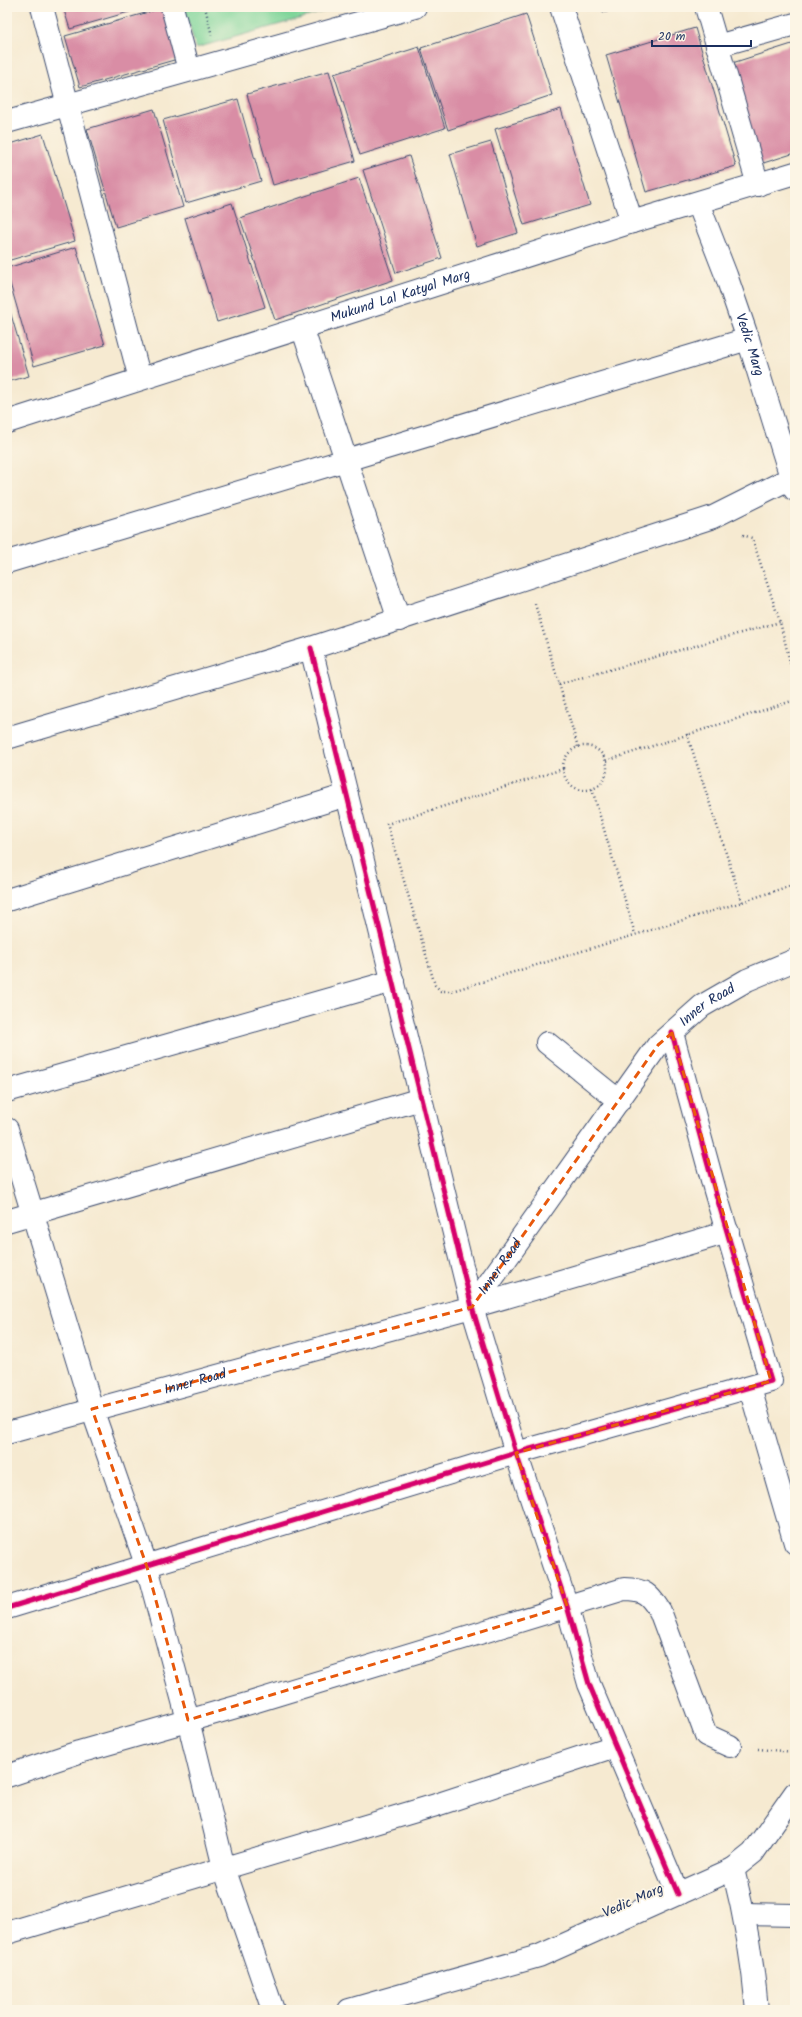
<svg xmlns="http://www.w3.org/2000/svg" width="802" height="2017" font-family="Kalam,sans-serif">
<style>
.green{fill:#7fd59a;stroke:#4d827c}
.building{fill:#d98da5}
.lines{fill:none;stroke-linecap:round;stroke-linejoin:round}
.minor-casing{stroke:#3c4b6f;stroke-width:24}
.path{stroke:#3c4b6f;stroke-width:2.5;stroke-dasharray:1 3;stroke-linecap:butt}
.minor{stroke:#fff;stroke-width:22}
.cycleway-casing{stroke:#fcf5e5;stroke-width:8}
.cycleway{stroke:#d6006c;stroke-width:5}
.marked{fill:none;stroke:#e8590c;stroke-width:3;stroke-dasharray:8 5;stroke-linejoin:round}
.labels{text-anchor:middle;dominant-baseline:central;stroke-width:3.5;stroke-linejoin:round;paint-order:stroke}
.street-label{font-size:14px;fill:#1b2f5e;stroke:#fcf5e5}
</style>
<rect width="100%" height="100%" fill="#fcf5e5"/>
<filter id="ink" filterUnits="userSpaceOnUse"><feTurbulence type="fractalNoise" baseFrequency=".025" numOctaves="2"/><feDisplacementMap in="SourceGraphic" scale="8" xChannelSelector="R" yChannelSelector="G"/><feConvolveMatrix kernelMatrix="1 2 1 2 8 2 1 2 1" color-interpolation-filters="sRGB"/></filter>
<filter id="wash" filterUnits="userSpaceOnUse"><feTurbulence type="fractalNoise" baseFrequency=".012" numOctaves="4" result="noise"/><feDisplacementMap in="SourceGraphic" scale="16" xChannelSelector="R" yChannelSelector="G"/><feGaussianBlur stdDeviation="0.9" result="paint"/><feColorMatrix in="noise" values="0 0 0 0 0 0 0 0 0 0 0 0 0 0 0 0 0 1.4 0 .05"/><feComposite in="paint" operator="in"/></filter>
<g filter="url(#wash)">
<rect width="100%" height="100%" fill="#f6ead1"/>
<path class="green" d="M184 7H341L196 48Z"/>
<g id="blocks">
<path class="building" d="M63 7H146L70 29Z
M166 7 181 58 80 87 65 36Z
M602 7H624L603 13Z
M526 14 552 95 448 130 421 48Z
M695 28 736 166 646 192 606 55Z
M795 43V153L757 165 726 65Z
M419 47 445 128 360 155 334 74Z
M329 71 355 161 273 185 247 94Z
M238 99 261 181 186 203 163 120Z
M154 109 183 207 116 227 87 129Z
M561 109 590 205 524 225 495 129Z
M43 134 75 241 7 261V145Z
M491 142 518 233 477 246 450 154Z
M409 156 442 258 396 273 363 170Z
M359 178 393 280 275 320 240 218Z
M232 203 265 307 217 322 185 218Z
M76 247 105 345 34 366 7 273V268Z
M7 301 29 376 7 382Z"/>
</g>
</g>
<g filter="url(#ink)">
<use href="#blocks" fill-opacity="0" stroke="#3c4b6f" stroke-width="1"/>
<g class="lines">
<g class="minor-casing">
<g id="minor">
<path d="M42 7 140 379"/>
<path d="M172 7 189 70"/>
<path d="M561 7 632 222"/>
<path d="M706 7 758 185"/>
<path d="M717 46 795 24"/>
<path d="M7 122 415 7"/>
<path id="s1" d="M698 203 726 275 748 339 795 490"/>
<path d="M302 327 399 620"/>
<path id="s2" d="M7 422 632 222 795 173"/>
<path d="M7 562 748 339"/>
<path d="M311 648 472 1307 516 1453 567 1606 589 1684 678 1894"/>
<path d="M7 738 311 648 713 517 791 478"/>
<path d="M7 900 347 795"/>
<path d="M547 1043 619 1101"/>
<path d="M7 1091 393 981"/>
<path d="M7 1129 92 1409 147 1567 188 1720 224 1868 273 2010"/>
<path d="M7 1221 421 1099"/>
<path id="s3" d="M472 1307 658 1045 702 1006 747 980 795 960"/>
<path d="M750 1388 795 1543"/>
<path id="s4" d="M7 1433 472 1307 728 1232"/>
<path d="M7 1608 516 1453 771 1381 715 1191 672 1033"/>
<path d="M7 1776 79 1752 250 1703 624 1589C644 1589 649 1594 660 1611L706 1735 730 1746"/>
<path d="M733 1869C745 1916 753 1962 757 2010"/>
<path d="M744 1914 795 1915"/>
<path d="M7 1933 436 1805 615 1746"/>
<path d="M349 2010 539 1956 733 1869 753 1853 795 1793"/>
</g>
</g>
<path class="path" d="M205 7 212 36
M743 535 752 538 780 622 795 682
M535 604 578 747
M559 684 780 622
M687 734 742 902
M563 768a22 22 0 1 1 44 0a22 22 0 1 1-44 0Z
M606 761 795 700
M563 769 387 824 435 985 441 991H452L742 902 795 884
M592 789 635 934
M758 1749 795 1752"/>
<use href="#minor" class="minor"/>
<g class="cycleway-casing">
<path id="cycleway" d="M311 648 472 1307 516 1453 567 1606 589 1684 678 1894
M7 1608 516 1453 771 1381 715 1191 672 1033"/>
</g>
<use href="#cycleway" class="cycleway"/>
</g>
</g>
<path class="marked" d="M672 1033 771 1381 516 1453 567 1606 188 1720 147 1567 92 1409 472 1307 658 1045Z"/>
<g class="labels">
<g class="street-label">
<text stroke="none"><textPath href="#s2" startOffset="413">Mukund Lal Katyal Marg</textPath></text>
<text stroke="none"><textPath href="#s1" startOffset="151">Vedic Marg</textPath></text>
<text stroke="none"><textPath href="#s3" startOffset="385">Inner Road</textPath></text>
<text stroke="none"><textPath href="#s3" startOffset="49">Inner Road</textPath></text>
<text stroke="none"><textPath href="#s4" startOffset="195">Inner Road</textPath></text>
<text transform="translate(633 1901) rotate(-24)">Vedic Marg</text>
</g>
</g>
<rect width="802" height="2017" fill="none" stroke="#fcf5e5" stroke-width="24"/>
<path d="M652 40v6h99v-6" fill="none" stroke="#1b2f5e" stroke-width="2"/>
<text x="658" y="40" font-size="12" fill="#1b2f5e" stroke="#fcf5e5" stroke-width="3" paint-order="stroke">20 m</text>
</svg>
